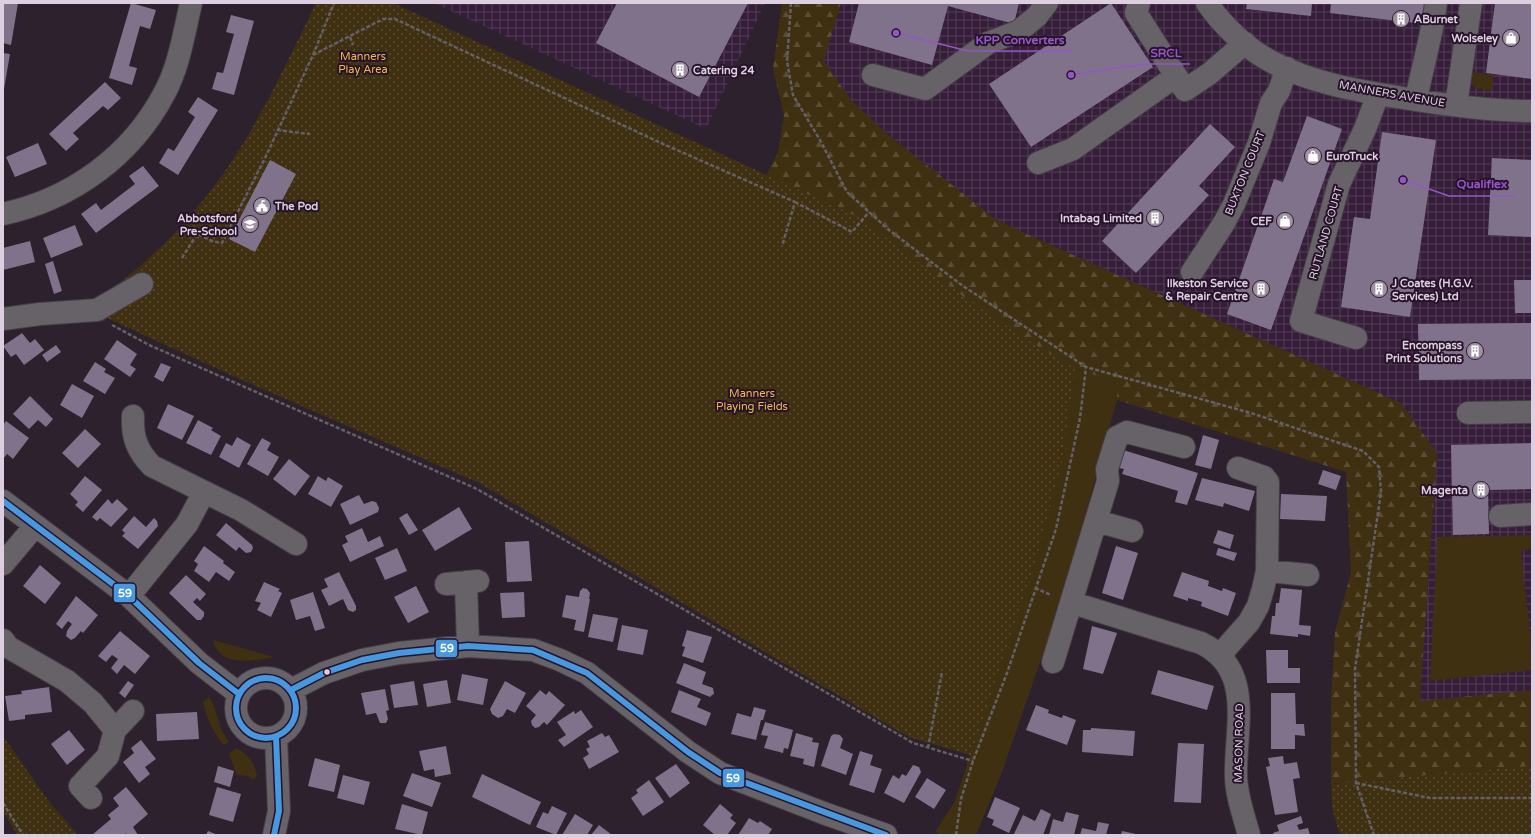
<svg xmlns="http://www.w3.org/2000/svg" width="1535" height="838" font-family="'Varela Round',sans-serif">
<style>
.industrial{fill:url(#industrial-grid)}
.grass{fill:#403012}
.forest{fill:url(#forest-firs)}
.park{fill:url(#park-dots)}
.building{fill:#80728b}
.lines{fill:none;stroke-linecap:round;stroke-linejoin:round}
.minor-casing{stroke:#473e49;stroke-width:24}
.path{stroke:#655f66;stroke-width:2.5;stroke-dasharray:4 2;stroke-linecap:butt}
.minor{stroke:#676268;stroke-width:22}
.bus-1-casing{stroke:#261229;stroke-width:9}
.bus-1{stroke:#4699e1;stroke-width:6}
.bus-dot{fill:#ddcfdf;stroke:#261229;stroke-width:1.5}
.labels{text-anchor:middle;dominant-baseline:central;stroke-width:4;stroke-linejoin:round;paint-order:stroke}
.poi-label{font-size:11px;font-weight:bold;fill:#ddcfdf;stroke:#261229;text-anchor:end}
.park-label{font-size:11px;fill:#f2bb4a;stroke:#261229}
.street-label{font-size:11px;fill:#ddcfdf;stroke:#261229}
.leader{fill:none;stroke:#9455c7;stroke-width:1.5}
.callout-dot{fill:#9455c7;stroke:#261229;stroke-width:1.5}
.callout-label{font-size:12px;text-anchor:middle;font-weight:bold;fill:#9455c7;stroke:#261229;stroke-width:4;stroke-linejoin:round;paint-order:stroke}
.line-badge{stroke:#261229;stroke-width:1.5}
.badge-label{font-size:11px;text-anchor:middle;font-weight:bold;fill:#fff}
</style>
<defs>
<pattern id="industrial-grid" width="8" height="8" patternUnits="userSpaceOnUse"><rect width="8" height="8" fill="#361e3a"/><path d="M0 4h8M4 0v8" fill="none" stroke="#533e56"/></pattern>
<pattern id="forest-firs" width="22" height="20" patternUnits="userSpaceOnUse"><rect width="22" height="20" fill="#403012"/><path d="M5 1l3.5 6h-7zM16 11l3.5 6h-7z" fill="#5b4d34"/></pattern>
<pattern id="park-dots" width="8" height="8" patternUnits="userSpaceOnUse"><rect width="8" height="8" fill="#403012"/><path d="M2 2h.1M6 6h.1" fill="none" stroke="#5b4d34" stroke-width="1.8" stroke-linecap="round"/></pattern>
</defs>
<rect width="100%" height="100%" fill="#2c212d"/>
<path class="industrial" d="M434 3H765L706 129Z
M841 3H1532V690L1420 702 1437 453 1401 403 998 221 887 134 851 100 824 61Z"/>
<path class="grass" d="M1473 72 1493 75 1492 91 1476 88 1472 83Z
M1075 368 1117 383V400L1062 599 1002 772 976 835H942L935 832 955 801 970 755 909 737 856 706 872 682 1061 466Z
M1532 535V549L1521 551 1532 651V670L1430 681 1437 537Z
M213 640 274 657C254 661 219 668 213 640Z
M209 697 212 701 222 731 229 742 224 745C213 733 207 719 203 702Z
M236 748C249 755 254 762 257 776L253 780 248 776 237 775 229 754Z"/>
<path class="forest" d="M782 3H841L824 61 851 100 887 134 998 221 1401 403 1437 453 1420 701 1532 690V766L1331 784V698L1335 632 1351 572 1346 472 1117 400V383L1075 368 1061 466 1022 470 767 174 778 152 784 115 773 69Z"/>
<path class="park" d="M316 3H393L862 219 964 297 1031 342 1075 368 1061 466 1030 581 971 755 909 737 479 483 233 376 107 318 104 322 89 305C146 267 194 218 232 161 265 111 290 56 316 3Z
M3 736 50 803 78 835H17L3 811Z
M1532 766V835H1340L1332 808 1331 784Z"/>
<path class="building" d="M3 3H18L11 45 3 43Z
M131 3 156 10 150 29 140 26 129 66 137 68 132 85 109 78Z
M617 3H748L699 97 596 43Z
M859 3H1019L1014 24 948 6 932 65 849 42Z
M1111 3 1153 67 1031 147 989 84Z
M1247 3H1312L1311 16 1246 9Z
M1331 3H1426L1424 24 1330 13Z
M1495 3H1532V79L1486 73Z
M231 15 254 21 234 95 212 89 217 72 223 73 234 34 226 32Z
M3 53 10 54 4 89H3Z
M105 82 121 98 108 110 103 106 73 133 79 139 66 151 49 134Z
M198 97 218 110 178 175 159 163 168 148 174 151 195 117 188 112Z
M1307 116 1342 129 1271 330 1227 314 1274 179 1283 182Z
M1210 124 1235 147 1199 186 1209 195 1136 273 1102 241Z
M1382 132 1436 140 1410 317 1341 307 1354 217 1370 219Z
M38 143 47 164 15 177 6 157Z
M1492 158 1532 160V237L1488 235Z
M270 160 296 174 255 252 229 239Z
M143 166 159 186 96 233 81 214 96 203 101 210 135 184 129 176Z
M75 225 83 245 51 258 43 238Z
M30 241 35 262 3 270V248Z
M53 261 62 291 54 294 45 264Z
M1514 280H1532V313H1515Z
M1532 323V379L1419 380 1418 324Z
M22 333 30 343 35 339 44 350 24 365 16 354 11 357 3 346Z
M117 340 137 354 130 365 136 369 130 377 104 359Z
M56 345 61 352 47 362 42 355Z
M95 362 106 369 104 372 115 378 105 394 83 381Z
M161 363 171 367 163 382 154 377Z
M72 384 94 396 82 418 60 405Z
M30 396 53 419 46 427 38 420 29 429 13 414Z
M168 404 194 416 182 440 157 428Z
M198 420 213 428 211 430 221 436 211 455 186 443Z
M6 421 29 438 13 459 7 454 3 459V425Z
M85 429 101 444 78 468 62 453Z
M1203 435 1219 440 1211 469 1195 465Z
M237 437 251 445 239 468 219 457 226 443 232 446Z
M262 438 271 443 267 450 279 457 268 476 247 464Z
M1532 443V489L1488 490 1489 534 1453 535 1451 445Z
M1120 449 1198 473 1187 505 1175 502 1178 491 1122 474 1124 469 1114 467Z
M289 459 310 476 295 496 273 479Z
M1323 470 1341 476 1336 490 1318 484Z
M85 476 102 490 83 512 75 505 78 502 70 494Z
M318 476 326 481 328 477 343 486 331 507 308 494Z
M1202 478 1255 491 1249 511 1224 503 1223 507 1195 500Z
M1281 494 1327 496 1325 521 1280 519Z
M359 495 364 504 372 501 376 502 379 508 378 512 350 525 340 504Z
M108 499 112 504 117 499 128 509 111 527 100 518 97 521 92 517Z
M459 507 472 529 435 551 422 530Z
M407 513 418 530 409 535 399 518Z
M134 516 146 527 154 518 157 521 158 526 138 549 122 536 125 533 122 530Z
M226 523 252 545 253 548 251 552 246 553 239 547 236 551 216 535Z
M362 528 368 542 380 536 384 546 350 562 342 545 348 542 345 536Z
M1218 530 1234 535 1230 549 1213 543Z
M529 541 532 581 507 582 505 542Z
M204 546 224 561 223 563 235 572 229 581 216 572 209 582 194 571 198 564 194 561Z
M1116 546 1138 553 1123 600 1102 593Z
M397 548 407 571 385 580 375 558Z
M1218 548 1237 553 1234 561 1216 555Z
M40 565 61 583 45 604 23 586Z
M339 572 356 606V610L353 612 348 610 343 599 329 606 321 590 328 587 324 579Z
M1182 572 1209 581 1208 586 1222 591 1223 588 1236 593 1228 616 1201 606 1202 602 1188 598V601L1173 596Z
M186 575 206 594 200 601 197 598 193 602 204 612V616L201 620H197L169 593Z
M264 582 280 589 278 591 282 593 271 617 257 610 261 603 255 601Z
M416 586 429 612 408 623 394 597Z
M583 588 587 589 590 593 589 599H590L584 632 574 630 576 620 562 617 566 595 579 597 580 591Z
M1281 588 1302 590 1299 625 1311 626 1310 636 1298 634V637L1270 634 1272 616H1275L1276 603H1279Z
M313 592 325 628 315 631 310 616 296 620 290 600Z
M524 592 525 617 502 618 500 593Z
M76 596 98 615 83 633 81 631 75 638 71 640 66 636 67 631 72 624 68 621 62 629 56 624Z
M593 614 618 618 613 642 588 637Z
M622 625 648 630 643 655 617 650Z
M1092 626 1117 633 1103 674 1083 669Z
M687 630 712 637 703 663 682 656 685 647 682 646Z
M120 631 150 656 135 674 124 665 117 674 111 668 118 659 112 655 106 662 98 656Z
M1266 650H1288V668H1300V683H1267Z
M684 663 706 672 702 684 713 688 714 694 712 695 710 697 676 683Z
M1158 670 1214 686 1207 710 1151 694Z
M462 674 488 679 483 705 457 700Z
M447 680 451 703 427 707 423 684Z
M128 681 134 685 125 698 119 693Z
M414 681 418 705 394 708 390 685Z
M505 681 526 693 515 713 507 709 503 716 498 718 492 714 490 709Z
M49 687 52 712 25 715V719L9 721 5 696 22 694 21 691Z
M385 689 389 710 386 711 388 719 386 723H380L376 713 366 715 361 693Z
M540 690 546 695 549 691 565 705 547 725 544 722 539 727 535 728 532 725 531 721 536 715 526 706Z
M679 690 701 699 697 707 711 713 706 726 671 712Z
M1271 693H1295L1296 724H1304L1305 736 1295 735V749H1271Z
M1036 705 1049 710 1048 713 1062 718 1063 715 1076 720 1067 745 1026 730Z
M754 707 766 710 763 720H761L756 740 731 734 737 713 751 717Z
M581 710 593 727 564 747 558 740 566 735 557 722 574 711 575 714Z
M197 712 199 739 157 741 156 714Z
M765 722 793 730 788 749 784 748 783 753 764 748 768 736 761 735Z
M1091 728 1135 731 1133 756 1082 752 1083 730H1091Z
M69 730 85 750 67 765 51 744Z
M602 733 605 737 609 735 619 752 589 769 583 758 589 754 586 749 590 747 587 741Z
M796 733 813 738 812 742 819 743 814 767 803 764 804 759 790 756Z
M834 734 840 735 843 739 840 748 853 754 846 775 821 766 831 736Z
M141 740 156 759 145 767 150 774 139 783 123 762 134 753 131 748Z
M1178 743 1204 744 1201 803 1174 802Z
M446 746 451 774 435 777 434 769 424 771 419 751Z
M860 751 873 755 870 765 882 769 874 793 849 785Z
M1283 756 1284 764 1297 762 1300 778 1293 779 1298 812 1275 815 1266 767 1270 766 1268 758Z
M315 758 340 765 334 792 308 786Z
M676 764 690 783 670 798 655 778Z
M913 765 919 767 921 772 904 803 884 793 893 775 899 779 902 774 906 776Z
M218 766 234 771 230 787 214 782Z
M412 773 441 783 432 807 403 796Z
M482 774 541 802 530 825 472 797Z
M343 775 370 782 364 805 337 798Z
M927 778 946 790 934 809 915 797Z
M649 780 664 802 643 816 631 798 638 793 636 790Z
M126 787 148 814 133 827 138 835H127L126 833 125 835H92L111 819 108 815 119 806 113 798Z
M217 787 241 794 233 822 209 815Z
M995 797 1020 808 1009 833 992 825 994 820 987 817Z
M402 804 428 812 422 835 395 829Z
M720 804 733 815 730 818 736 823 727 835H715L703 825Z
M552 806 567 813 556 835 536 827 543 812 548 814Z
M1041 809 1051 814 1043 835 1014 834 1023 815 1035 821Z
M1066 812 1079 815 1074 835H1049L1053 819 1063 822Z
M575 814 593 825 587 835H562Z
M1301 816 1303 823 1297 825 1299 830 1308 828 1310 835H1274L1273 833 1279 831 1277 825Z
M749 818 758 823 760 821 772 829 768 835H738Z
M1098 822 1109 824 1106 835H1080L1082 828 1096 831Z
M599 825 612 835H591Z
M208 831 218 835H206Z
M1122 831 1136 834V835H1121Z"/>
<g class="lines">
<g class="minor-casing">
<path id="minor" d="M1139 3 1136 13 1185 90 1209 74 1245 43
M1207 3C1223 26 1247 49 1272 62 1311 83 1359 91 1403 98 1445 105 1489 111 1532 111
M873 75 925 89 988 43 1019 31 1037 16 1047 3
M1416 100C1422 68 1432 36 1436 3
M1456 105 1471 3
M1038 163 1073 149 1176 76
M3 214C72 199 131 156 164 94 179 67 184 33 191 3
M1192 272 1224 223 1234 204 1259 143 1271 103 1279 91 1287 68
M3 319 40 314 97 310 142 284
M1356 338 1301 321 1339 184 1365 129 1378 94
M1468 413 1532 412
M133 416C132 437 137 451 152 466L241 510 296 544
M3 501 129 596 199 663 239 694
M1500 516 1532 514
M1097 521 1132 531
M3 564 35 526
M1267 571 1308 575
M466 582 468 646
M446 584 478 581
M129 596 187 524 204 492
M1073 603 1201 643C1255 669 1235 728 1236 775 1236 795 1244 816 1249 835
M3 640 8 647 67 681 93 703 115 730 108 756 80 786 91 798
M1220 655 1249 622 1258 606 1263 589 1267 571 1268 482 1264 477 1238 468
M1053 662 1108 481 1107 469 1117 437 1127 432 1184 447
M236 708a30 30 0 1 1 60 0a30 30 0 1 1-60 0Z
M291 690 324 673 362 660 399 653 468 646 533 650 560 660 587 673 688 752 720 773 826 814 886 835
M115 730 133 711
M274 835 279 811 276 737"/>
</g>
<path class="path" d="M791 3 787 61 793 95 820 140 847 192 889 230 963 286 1086 367 1251 413 1363 451 1379 467 1381 492 1355 669 1356 783 1374 835
M350 37 353 45
M313 55 383 19H395L661 143 795 202 782 246
M277 130 310 134
M795 202 852 232 869 212
M182 258 197 234 212 241 222 243 265 158 313 55 334 3
M112 325 149 345 477 489 913 743 973 761
M1035 588 1051 595
M928 748 942 672
M1356 783 1430 798H1532
M3 803 23 835
M956 835 961 799 973 761 1007 673 1056 529 1080 418 1086 367"/>
<use href="#minor" class="minor"/>
<g class="bus-1-casing">
<path id="bus-1" d="M3 501 129 596 199 663 239 694
M236 708a30 30 0 1 1 60 0a30 30 0 1 1-60 0Z
M291 690 324 673 362 660 399 653 468 646 533 650 587 673 688 752 720 773 886 835
M274 835 279 811 276 737"/>
</g>
<use href="#bus-1" class="bus-1"/>
</g>
<defs>
<g id="building-disc" transform="scale(0.9)"><circle r="9.5" fill="#9f92a1" stroke="#261229"/><path d="M-4-6H4V6H1V3H-1V6H-4ZM-2.5-4.3h1.7v1.8h-1.7ZM.8-4.3h1.7v1.8H.8ZM-2.5-1h1.7V.8h-1.7ZM.8-1h1.7V.8H.8Z" fill="#fff"/></g>
<g id="shop-disc" transform="scale(0.9)"><circle r="9.5" fill="#9f92a1" stroke="#261229"/><path d="M-5-2.5h2.3a2.7 3.5 0 0 1 5.4 0H5L5.5 6h-11ZM-1.5-2.5h3a1.5 2.3 0 0 0-3 0Z" fill="#fff"/></g>
<g id="civic-disc" transform="scale(0.9)"><circle r="9.5" fill="#9f92a1" stroke="#261229"/><path d="M-.6-6.5H3V-4.5H.6V-3L4-1V1h2V6H-6V1h2V-1L-.6-3ZM-1.2 2.5V6h2.4V2.5Z" fill="#fff"/></g>
<g id="school-disc" transform="scale(0.9)"><circle r="9.5" fill="#9f92a1" stroke="#261229"/><path d="M0-5L7-2L0 1L-7-2ZM-4 1L0 2.5L4 1V4Q0 6-4 4Z" fill="#fff"/></g>
</defs>
<g fill-rule="evenodd">
<use href="#building-disc" x="1401" y="19"/>
<use href="#shop-disc" x="1511" y="38"/>
<use href="#building-disc" x="680" y="70"/>
<use href="#shop-disc" x="1313" y="156"/>
<use href="#civic-disc" x="262" y="206"/>
<use href="#building-disc" x="1155" y="218"/>
<use href="#shop-disc" x="1285" y="221"/>
<use href="#school-disc" x="250" y="224"/>
<use href="#building-disc" x="1261" y="289"/>
<use href="#building-disc" x="1379" y="289"/>
<use href="#building-disc" x="1475" y="351"/>
<use href="#building-disc" x="1481" y="490"/>
</g>
<circle class="bus-dot" cx="327" cy="672" r="3.5"/>
<g class="labels">
<g class="poi-label">
<text x="1414" y="19" text-anchor="start">ABurnet</text>
<text x="1498" y="38">Wolseley</text>
<text x="693" y="70" text-anchor="start">Catering 24</text>
<text x="1326" y="156" text-anchor="start">EuroTruck</text>
<text x="275" y="206" text-anchor="start">The Pod</text>
<text x="237" y="218">Abbotsford<tspan x="237" dy="13">Pre-School</tspan></text>
<text x="1142" y="218">Intabag Limited</text>
<text x="1272" y="221">CEF</text>
<text x="1248" y="283">Ilkeston Service<tspan x="1248" dy="13">&amp; Repair Centre</tspan></text>
<text x="1392" y="283" text-anchor="start">J Coates (H.G.V.<tspan x="1392" dy="13">Services) Ltd</tspan></text>
<text x="1462" y="345">Encompass<tspan x="1462" dy="13">Print Solutions</tspan></text>
<text x="1468" y="490">Magenta</text>
</g>
<g class="park-label">
<text x="363" y="56">Manners<tspan x="363" dy="13">Play Area</tspan></text>
<text x="752" y="393">Manners<tspan x="752" dy="13">Playing Fields</tspan></text>
</g>
<g class="street-label">
<text transform="translate(1392 94) rotate(10)">MANNERS AVENUE</text>
<text transform="translate(1245 173) rotate(-68)">BUXTON COURT</text>
<text transform="translate(1326 233) rotate(-74)">RUTLAND COURT</text>
<text transform="translate(1239 743) rotate(-89)">MASON ROAD</text>
</g>
</g>
<path class="leader" d="M896 33L968 51H1073M1071 75L1143 64H1190M1403 180L1449 196H1515"/>
<g class="callout-dot">
<circle cx="896" cy="33" r="4"/>
<circle cx="1071" cy="75" r="4"/>
<circle cx="1403" cy="180" r="4"/>
</g>
<g class="callout-label">
<text x="1020" y="44">KPP Converters</text>
<text x="1166" y="57">SRCL</text>
<text x="1482" y="188">Qualiflex</text>
</g>
<g class="line-badge">
<rect x="113" y="583" width="23" height="20" rx="4" fill="#4699e1"/>
<rect x="435" y="639" width="23" height="19" rx="4" fill="#4699e1"/>
<rect x="722" y="768" width="23" height="20" rx="4" fill="#4699e1"/>
</g>
<g class="badge-label">
<text x="125" y="597">59</text>
<text x="447" y="652">59</text>
<text x="733" y="782">59</text>
</g>
<rect width="1535" height="838" fill="none" stroke="#ddcfdf" stroke-width="8"/>
</svg>
